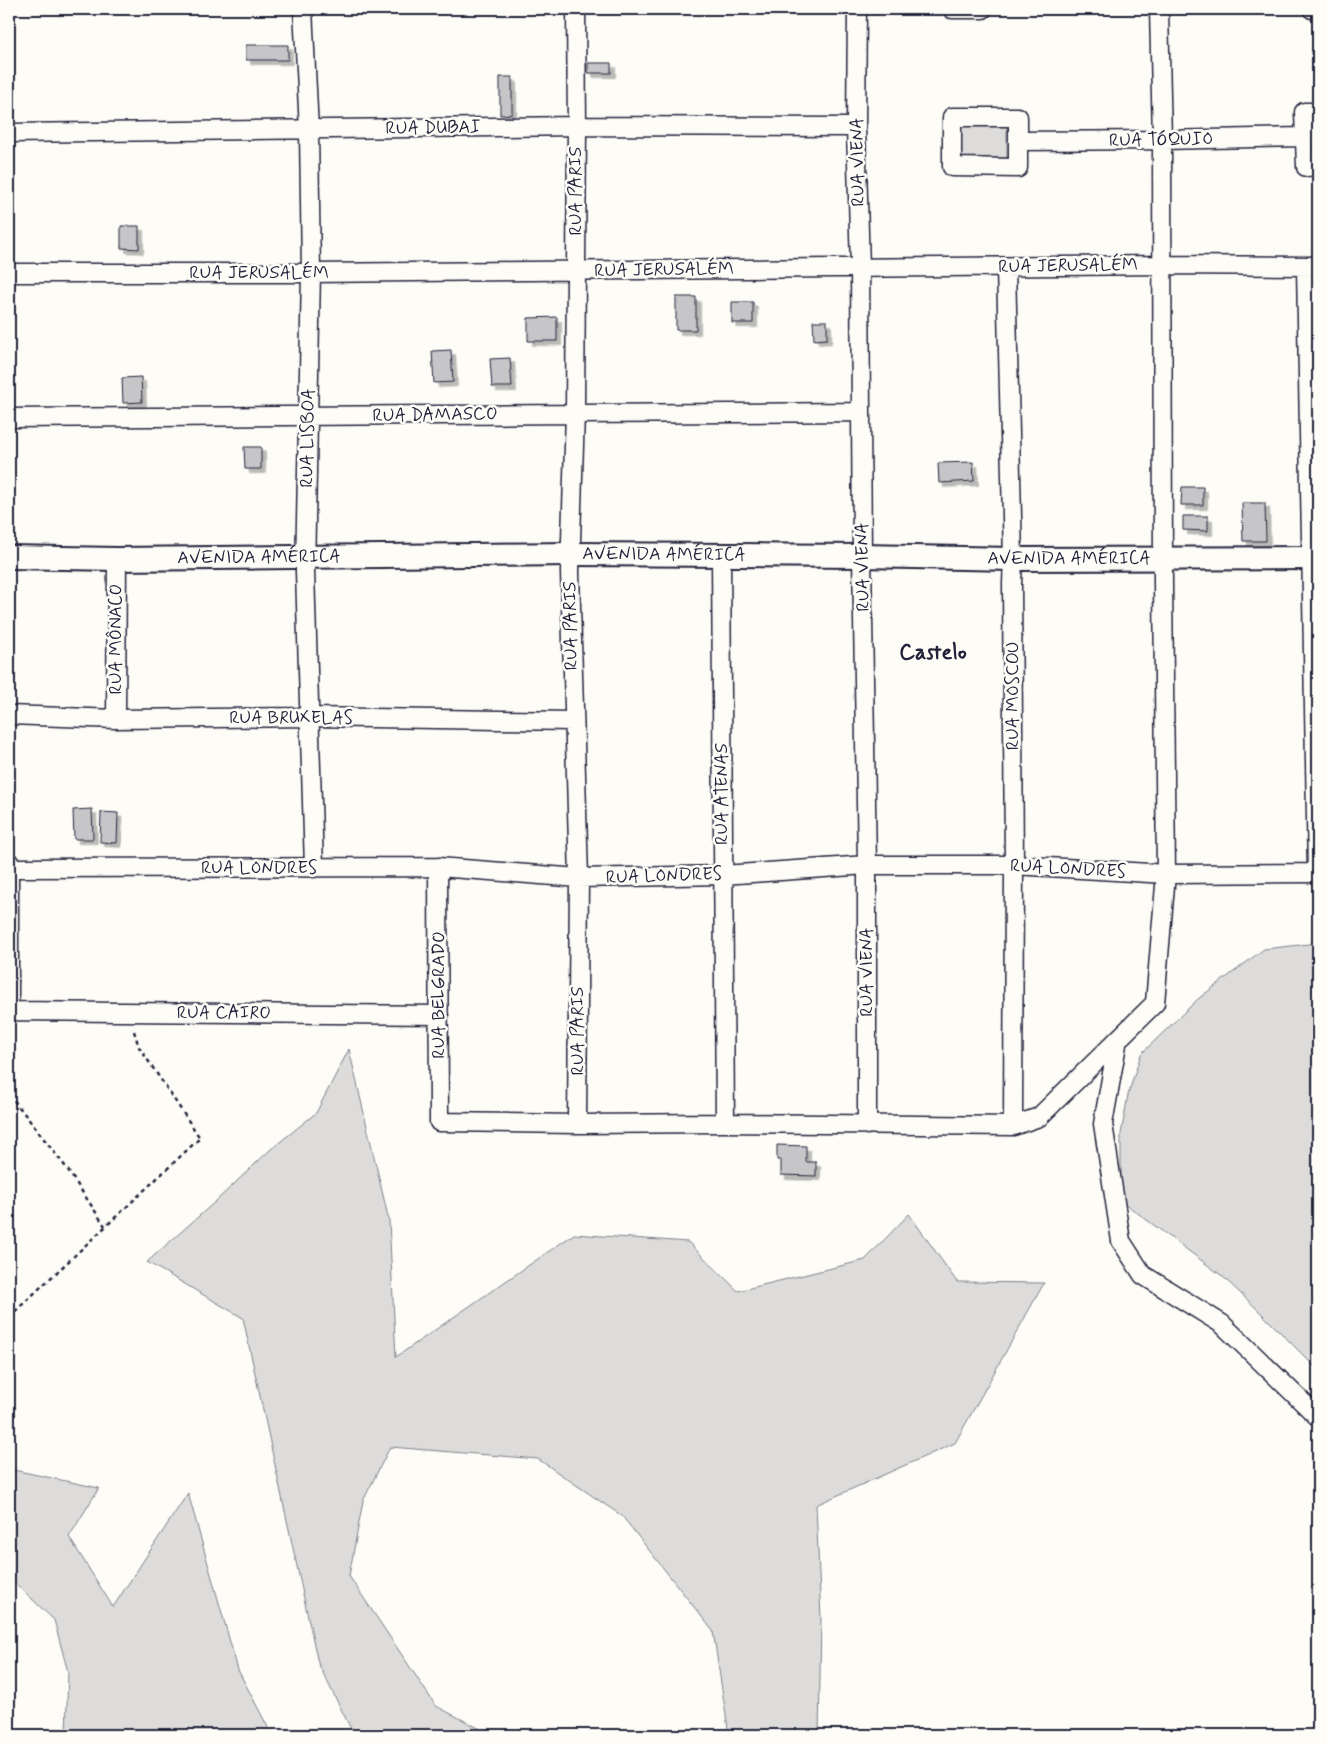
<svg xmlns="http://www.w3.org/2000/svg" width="1327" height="1744" font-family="Mynerve,sans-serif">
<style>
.green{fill:#dddcdb;stroke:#807f8b}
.building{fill:#c6c6c8;stroke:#22223b;filter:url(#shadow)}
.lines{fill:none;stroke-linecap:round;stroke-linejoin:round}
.minor-casing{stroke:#22223b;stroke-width:21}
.tertiary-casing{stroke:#22223b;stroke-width:26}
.path{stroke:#22223b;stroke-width:2.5;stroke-dasharray:4 4;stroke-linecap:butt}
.minor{stroke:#fdfcf7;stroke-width:18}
.tertiary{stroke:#fdfcf7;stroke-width:22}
.labels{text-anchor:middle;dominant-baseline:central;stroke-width:5;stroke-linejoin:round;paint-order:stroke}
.street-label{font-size:18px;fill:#22223b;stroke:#fdfcf7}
.district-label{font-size:22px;font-weight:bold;fill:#22223b;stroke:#fdfcf7}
</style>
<defs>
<filter id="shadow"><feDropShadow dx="4.5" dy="4.5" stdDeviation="0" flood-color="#0004"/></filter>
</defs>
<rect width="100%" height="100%" fill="#fdfcf7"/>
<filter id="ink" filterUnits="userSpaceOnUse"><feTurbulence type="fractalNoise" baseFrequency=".02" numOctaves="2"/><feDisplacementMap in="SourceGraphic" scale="10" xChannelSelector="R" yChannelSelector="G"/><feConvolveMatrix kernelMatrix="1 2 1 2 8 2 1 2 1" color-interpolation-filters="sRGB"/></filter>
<g filter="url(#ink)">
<path class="green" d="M960 125H1007V158H960Z
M1318 943V1370L1256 1308 1221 1275 1124 1203 1121 1176V1134L1128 1095 1141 1054 1198 999 1264 949Z
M349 1049 389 1221 396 1357 574 1234 688 1242 738 1291 865 1260 909 1214 957 1282 1044 1283 955 1443 816 1505 821 1619 819 1735H729L713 1631 622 1516 538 1459 390 1447 363 1501 349 1576 436 1706 492 1735H354L318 1663 243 1318 147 1262 216 1201 270 1150 316 1113Z
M9 1469 99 1488 69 1537 113 1607 188 1493 238 1670 272 1735H66L68 1672 54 1620 9 1577Z"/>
<path class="building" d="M246 45H288V60H246Z
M588 63H611V73H588Z
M500 77H512V114L500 115Z
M121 226H139V249L121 248Z
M676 297H696V330H676Z
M732 302H753V323H732Z
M557 317V341H528V318Z
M813 321H827V339L814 340Z
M451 350 453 382 434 383 432 351Z
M510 358 512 387H492L490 359Z
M141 377 142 402 123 403 122 378Z
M244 447H261V469H245Z
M973 462 974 481 939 483 938 463Z
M1182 487H1203V505H1181Z
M1242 503H1265L1266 541H1243Z
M1183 516H1208V531L1183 530Z
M92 809 93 839H74L73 810Z
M101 812 118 813 117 843 100 842Z
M777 1145 806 1146V1162H816V1176L781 1175V1160H777Z"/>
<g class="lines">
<g class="minor-casing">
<path id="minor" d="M303 9 309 130 311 273 305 571 314 868
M576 9 577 126 575 413 570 572 579 878 577 1124
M857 9 856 127 860 268 862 556 867 865V1125
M952 9H983
M1312 9H1317
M1318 112H1304L1306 167 1318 166
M952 117H1018V168L952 167Z
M9 133 577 126 856 127
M1018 141 1162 140 1305 137
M1306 266 1317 873
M1006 267 1013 559 1012 584 1014 865 1013 1126
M9 273H311L1161 265 1318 266
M9 418 861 412
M721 555 725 1123
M9 715 116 719 308 717 573 721
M116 719 117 559
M9 862V1012
M438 867 439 1122 577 1124 725 1123 1013 1126 1039 1117 1155 1003 1166 874 1163 583 1162 140 1159 9
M9 868 438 867 579 878 723 875 867 865H1014L1166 874 1318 873
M9 1011 439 1015
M1118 1039 1103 1124 1121 1241 1143 1275 1222 1324 1318 1417"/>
</g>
<g class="tertiary-casing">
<g id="tertiary">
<path id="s1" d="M9 557 117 559 571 554 862 556 1013 559 1318 558"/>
</g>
</g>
<path class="path" d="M9 1094 65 1166 105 1226
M9 1317 200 1138 139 1047 133 1028"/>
<use href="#minor" class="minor"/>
<use href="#tertiary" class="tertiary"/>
</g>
</g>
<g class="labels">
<g class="street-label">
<text transform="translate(433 128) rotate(-1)">RUA DUBAI</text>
<text transform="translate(1161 140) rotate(-1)">RUA TÓQUIO</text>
<text transform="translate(858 162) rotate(-91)">RUA VIENA</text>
<text transform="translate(576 191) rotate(-90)">RUA PARIS</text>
<text transform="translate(1068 266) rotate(-1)">RUA JERUSALÉM</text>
<text transform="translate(664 270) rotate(-1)">RUA JERUSALÉM</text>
<text x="259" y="273">RUA JERUSALÉM</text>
<text transform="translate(435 415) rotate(-1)">RUA DAMASCO</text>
<text transform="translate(308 438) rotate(-89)">RUA LISBOA</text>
<text stroke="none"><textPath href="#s1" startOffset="655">AVENIDA AMÉRICA</textPath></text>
<text stroke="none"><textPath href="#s1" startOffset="250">AVENIDA AMÉRICA</textPath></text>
<text stroke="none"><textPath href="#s1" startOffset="1060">AVENIDA AMÉRICA</textPath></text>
<text transform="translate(863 567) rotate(-91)">RUA VIENA</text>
<text transform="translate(571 626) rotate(-91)">RUA PARIS</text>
<text transform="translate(116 639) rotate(-90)">RUA MÔNACO</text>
<text transform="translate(1013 696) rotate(-90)">RUA MOSCOU</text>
<text x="291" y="718">RUA BRUXELAS</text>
<text transform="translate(722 794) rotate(-90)">RUA ATENAS</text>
<text x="259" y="868">RUA LONDRES</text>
<text transform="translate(1068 869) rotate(3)">RUA LONDRES</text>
<text transform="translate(664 876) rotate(-2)">RUA LONDRES</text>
<text transform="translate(867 972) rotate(-90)">RUA VIENA</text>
<text transform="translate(439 995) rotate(-90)">RUA BELGRADO</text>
<text x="224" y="1013">RUA CAIRO</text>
<text transform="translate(578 1031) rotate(-90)">RUA PARIS</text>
</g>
<g class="district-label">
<text x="933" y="653">Castelo</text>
</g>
</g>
<rect width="1327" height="1744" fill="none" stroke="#fdfcf7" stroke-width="30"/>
<rect x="15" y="15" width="1297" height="1714" fill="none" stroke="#22223b" stroke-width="2" filter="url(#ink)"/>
</svg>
